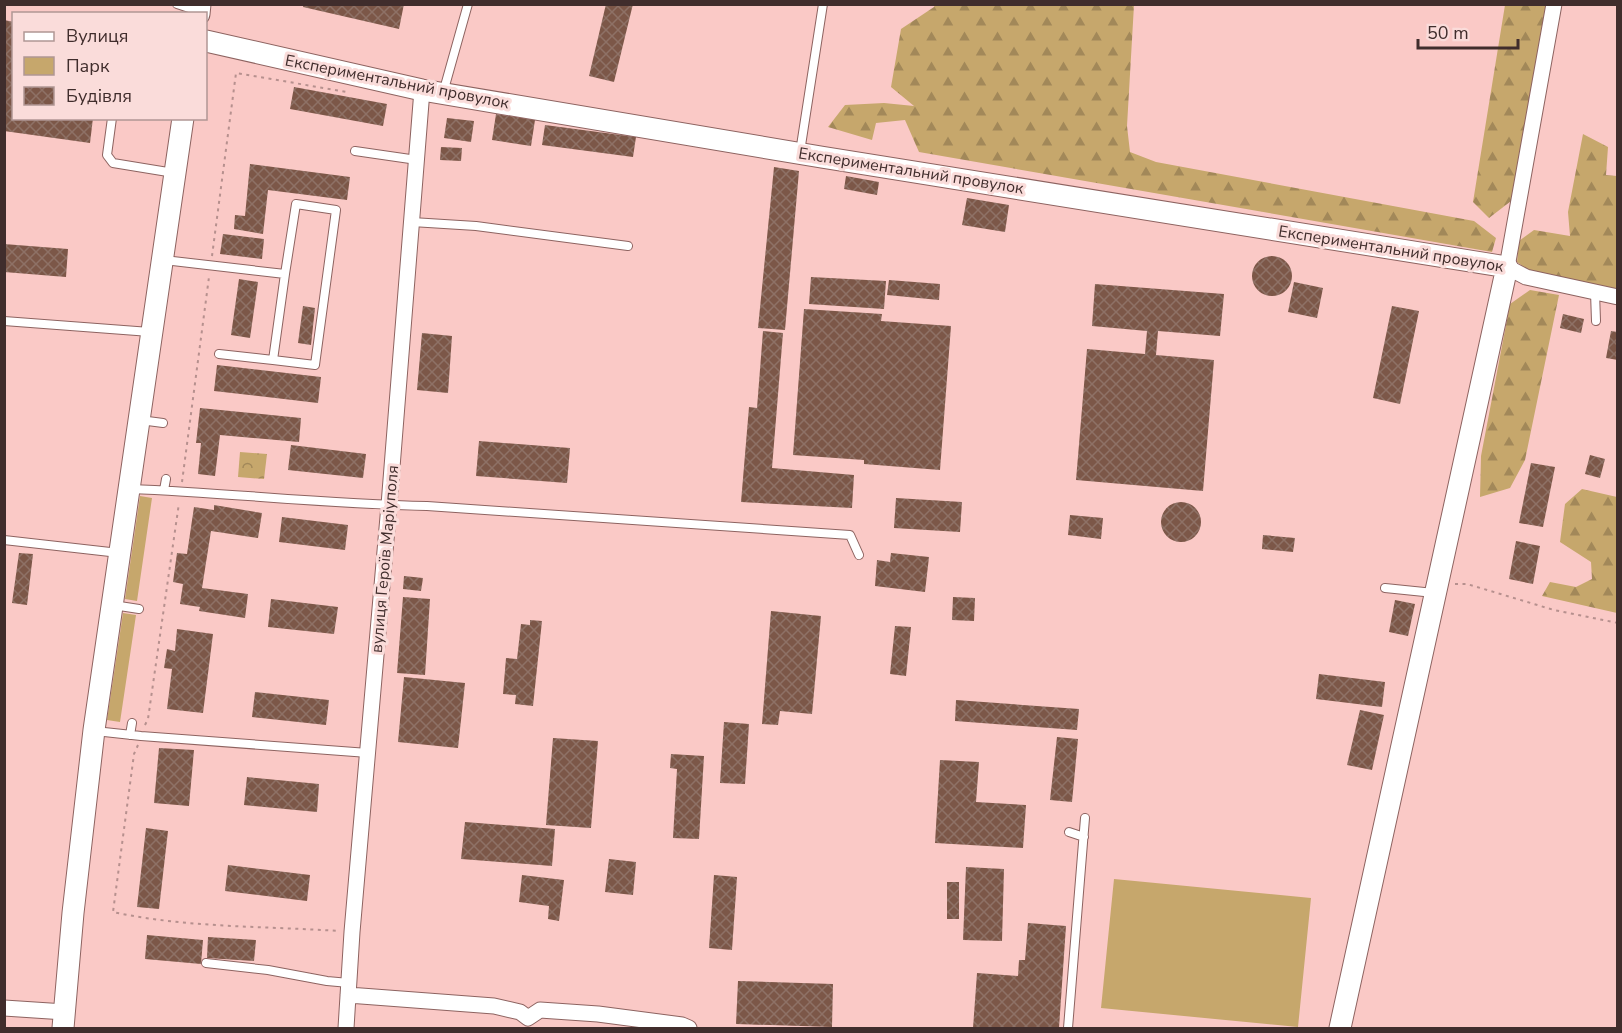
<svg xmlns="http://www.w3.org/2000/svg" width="1622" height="1033" font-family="'Nunito Sans',sans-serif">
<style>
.green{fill:#c6a76c}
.forest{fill:url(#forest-firs)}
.park{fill:url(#park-crowns)}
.building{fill:url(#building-cross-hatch)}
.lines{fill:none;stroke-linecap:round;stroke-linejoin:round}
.lane-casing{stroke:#8d6360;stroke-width:10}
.street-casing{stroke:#8d6360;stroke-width:17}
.secondary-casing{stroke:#8d6360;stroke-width:23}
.path{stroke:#b6908e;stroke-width:2;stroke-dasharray:3 4.5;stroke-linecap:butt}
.lane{stroke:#fff;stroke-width:8}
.street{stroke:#fff;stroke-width:15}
.secondary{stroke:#fff;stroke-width:21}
.labels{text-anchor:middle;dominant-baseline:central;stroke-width:6;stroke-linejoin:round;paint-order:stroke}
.street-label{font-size:16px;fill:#402d2c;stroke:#fadcda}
</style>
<defs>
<pattern id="forest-firs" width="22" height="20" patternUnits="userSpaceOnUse" patternTransform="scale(1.5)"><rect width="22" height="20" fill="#c6a76c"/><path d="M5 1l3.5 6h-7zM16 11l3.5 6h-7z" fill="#a28859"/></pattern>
<pattern id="park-crowns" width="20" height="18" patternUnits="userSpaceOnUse" patternTransform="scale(1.5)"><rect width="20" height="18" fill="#c6a76c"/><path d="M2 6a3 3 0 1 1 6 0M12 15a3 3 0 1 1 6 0" fill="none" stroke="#a28859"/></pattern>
<pattern id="building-cross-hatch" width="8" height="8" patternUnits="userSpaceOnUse" patternTransform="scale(1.5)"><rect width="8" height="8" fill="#7c5748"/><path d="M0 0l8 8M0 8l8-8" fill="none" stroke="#8e7166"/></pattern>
</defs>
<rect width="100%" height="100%" fill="#fac9c6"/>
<path class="green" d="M140 496 152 498 137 601 125 599Z
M123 613 136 615 120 722 107 720Z
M1114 879 1311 898 1298 1027 1101 1008Z"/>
<path class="forest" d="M935 5H1134L1127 126 1130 152 1156 162 1474 221 1496 238 1492 252 919 152 905 120 876 123 872 140 828 127 845 105 884 103 914 106 891 87 901 29 934 7Z
M1505 5H1549L1515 198 1489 218 1473 202Z
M1583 134 1608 147 1606 175 1617 176V293L1532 273 1517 262 1519 241 1534 230 1570 236 1568 212Z
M1530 290 1559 295 1525 460 1510 488 1480 497 1481 456 1510 304Z
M1582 489 1617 497V613L1542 596 1550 582 1576 587 1592 579 1591 562 1560 542 1565 504Z"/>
<path class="park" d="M240 452 267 454 264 479 238 477Z"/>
<path class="building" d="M304 4H404L399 29 303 7Z
M606 4H633L614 82 589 76Z
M4 20 14 22V118H93L90 143 4 131Z
M294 87 387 104 383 126 290 109Z
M496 114 535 120 531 146 492 140Z
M447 118 474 121 471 142 444 138Z
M545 125 636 137 633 157 542 145Z
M441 147 462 148 461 161 440 160Z
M250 164 350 177 347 200 268 190 263 234 234 229 235 215 245 216Z
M774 167 799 171 785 330 758 328Z
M846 176 879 182 877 195 844 189Z
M967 198 1009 205 1005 232 962 225Z
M223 234 264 239 262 259 220 254Z
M4 244 68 249 66 277 4 272Z
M1252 276a20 20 0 1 1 40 0a20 20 0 1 1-40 0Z
M811 277 886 281 884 309 809 304Z
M239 279 258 282 250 338 231 335Z
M889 280 940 284 939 300 887 295Z
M1294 282 1323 288 1317 318 1288 312Z
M1095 284 1224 294 1220 336 1158 331 1156 355 1214 360 1203 491 1076 480 1087 349 1145 354 1147 331 1092 326Z
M303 306 315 308 311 345 298 343Z
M1392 306 1419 311 1400 404 1373 398Z
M804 309 882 314 881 321 951 326 940 470 864 464V460L793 455Z
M1563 314 1584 319 1581 333 1560 328Z
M763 331 783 333 772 468 854 475 852 508 741 502 749 407 757 408Z
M1611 331 1618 332V360L1606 358Z
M422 333 452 336 448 393 417 390Z
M217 365 321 377 318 403 214 391Z
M200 408 301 418 299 442 220 435 215 476 198 474 201 443H196Z
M479 441 570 448 567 483 476 476Z
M291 445 366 454 363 478 288 470Z
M1590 455 1605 459 1600 478 1585 474Z
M1531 463 1555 467 1543 527 1519 523Z
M896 498 962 502 960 532 894 528Z
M1161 522a20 20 0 1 1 40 0a20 20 0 1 1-40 0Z
M214 505 262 513 258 538 211 531 202 588 248 594 245 618 199 611 200 607 180 604 183 584 173 582 177 553 187 554 194 507 214 510Z
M1070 515 1103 518 1101 539 1068 535Z
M282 517 348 525 345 550 279 542Z
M1263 535 1295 538 1293 552 1262 549Z
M1516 541 1540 546 1533 584 1509 579Z
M19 553 33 554 27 605 12 603Z
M891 553 929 557 925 592 875 586 877 560 890 562Z
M404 576 423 578 421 591 403 589Z
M403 597 430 599 425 675 397 673Z
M953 597 975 598 974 621 952 620Z
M271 599 338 607 334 634 268 627Z
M1395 600 1415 604 1408 636 1389 632Z
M771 611 821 616 812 714 780 711 778 725 762 724Z
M530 620 542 621 533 706 515 704 516 695 503 694 506 658 517 659 521 624 530 625Z
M895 626 911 627 906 676 890 674Z
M177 629 213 634 203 713 167 709 172 669 164 668 167 649 175 651Z
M1319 674 1385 682 1382 707 1316 699Z
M404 677 465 683 458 748 398 742Z
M255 692 329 700 326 725 252 717Z
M956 700 1079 709 1077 730 955 721Z
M1360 710 1384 715 1372 770 1347 765Z
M724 722 749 724 745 784 720 783Z
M1057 737 1078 739 1072 802 1050 800Z
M553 738 598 741 591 828 546 825Z
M159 748 194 750 189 806 154 803Z
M671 754 704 756 699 839 673 838 677 769 670 768Z
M940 760 979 762 976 802 1026 805 1023 848 935 843Z
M247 777 319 784 317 812 244 805Z
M465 822 555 829 552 866 461 859Z
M146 828 168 831 159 909 137 907Z
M609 859 636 862 633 895 605 892Z
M228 865 310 875 307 901 225 891Z
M966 867 1004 869 1002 941 963 940Z
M522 875 564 880 559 921 548 919 549 906 519 902Z
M714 875 737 877 732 950 709 948Z
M947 882H959V919H947Z
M1028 923 1066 926 1059 1028H973L977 973 1018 976 1019 960H1025Z
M147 935 203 940 201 964 145 959Z
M208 937 256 940 254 961 207 958Z
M738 981 833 984 832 1027 736 1024Z"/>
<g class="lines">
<g class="lane-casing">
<path id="lane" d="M177 4 198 11
M443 93 468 4
M112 118 107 155 113 163 174 173
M355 151 417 160
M800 152 823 4
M412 222 476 226 628 246
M164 260 285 274 273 360 219 354
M1595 292 1596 321
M4 321 150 332
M273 360 315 365 336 210 296 204 285 274
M140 420 163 423
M131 489C230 493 328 504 427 506L850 535 859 555
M164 490 166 479
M4 540 119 553
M1385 588 1434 593
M113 605 139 609
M95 731 141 736 368 753
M130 735 132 723
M1069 832 1084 837
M206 963 268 970 327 981 349 983
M1068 1028 1085 818"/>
</g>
<g class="street-casing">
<path id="street" d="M1554 4 1507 267 1526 277 1618 297
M348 995 494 1006 520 1012 528 1018 540 1010 598 1014 682 1025 689 1028
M4 1008 65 1012
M346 1028 352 932 389 505 422 90"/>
</g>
<g class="secondary-casing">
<path id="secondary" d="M199 14 200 4
M206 41 422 90 821 157 1507 267 1340 1028
M63 1028 73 913 94 730 183 118"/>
</g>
<path class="path" d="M212 256 236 73 347 92
M182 482 209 277
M1455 584H1467L1554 610 1618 623
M145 725 148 719 179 503
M138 745 134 754 113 912C187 928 264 926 339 931"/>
<use href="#lane" class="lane"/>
<use href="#street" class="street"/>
<use href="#secondary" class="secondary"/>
</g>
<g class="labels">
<g class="street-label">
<text transform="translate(397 82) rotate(11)">Експериментальний провулок</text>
<text transform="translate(911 171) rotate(9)">Експериментальний провулок</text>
<text transform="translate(1391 249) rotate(9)">Експериментальний провулок</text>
<text transform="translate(385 559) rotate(-85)">вулиця Героїв Маріуполя</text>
</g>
</g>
<rect width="1622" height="1033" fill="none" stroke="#402d2c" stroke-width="12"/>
<rect x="12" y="12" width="195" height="108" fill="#fadcda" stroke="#b09694" stroke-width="1.5"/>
<rect x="24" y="32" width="30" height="9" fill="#ffffff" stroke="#b09694" stroke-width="1.5"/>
<text x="66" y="42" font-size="18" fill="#402d2c">Вулиця</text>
<rect x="24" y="57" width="30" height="18" fill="#c6a76c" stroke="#b09694" stroke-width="1.5"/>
<text x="66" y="72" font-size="18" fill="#402d2c">Парк</text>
<rect x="24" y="87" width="30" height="18" fill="url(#building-cross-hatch)" stroke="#b09694" stroke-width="1.5"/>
<text x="66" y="102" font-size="18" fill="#402d2c">Будівля</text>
<path d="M1418 39v9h100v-9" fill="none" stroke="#402d2c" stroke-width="3"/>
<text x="1427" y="39" font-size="18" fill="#402d2c" stroke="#fadcda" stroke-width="4.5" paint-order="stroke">50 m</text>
</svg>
